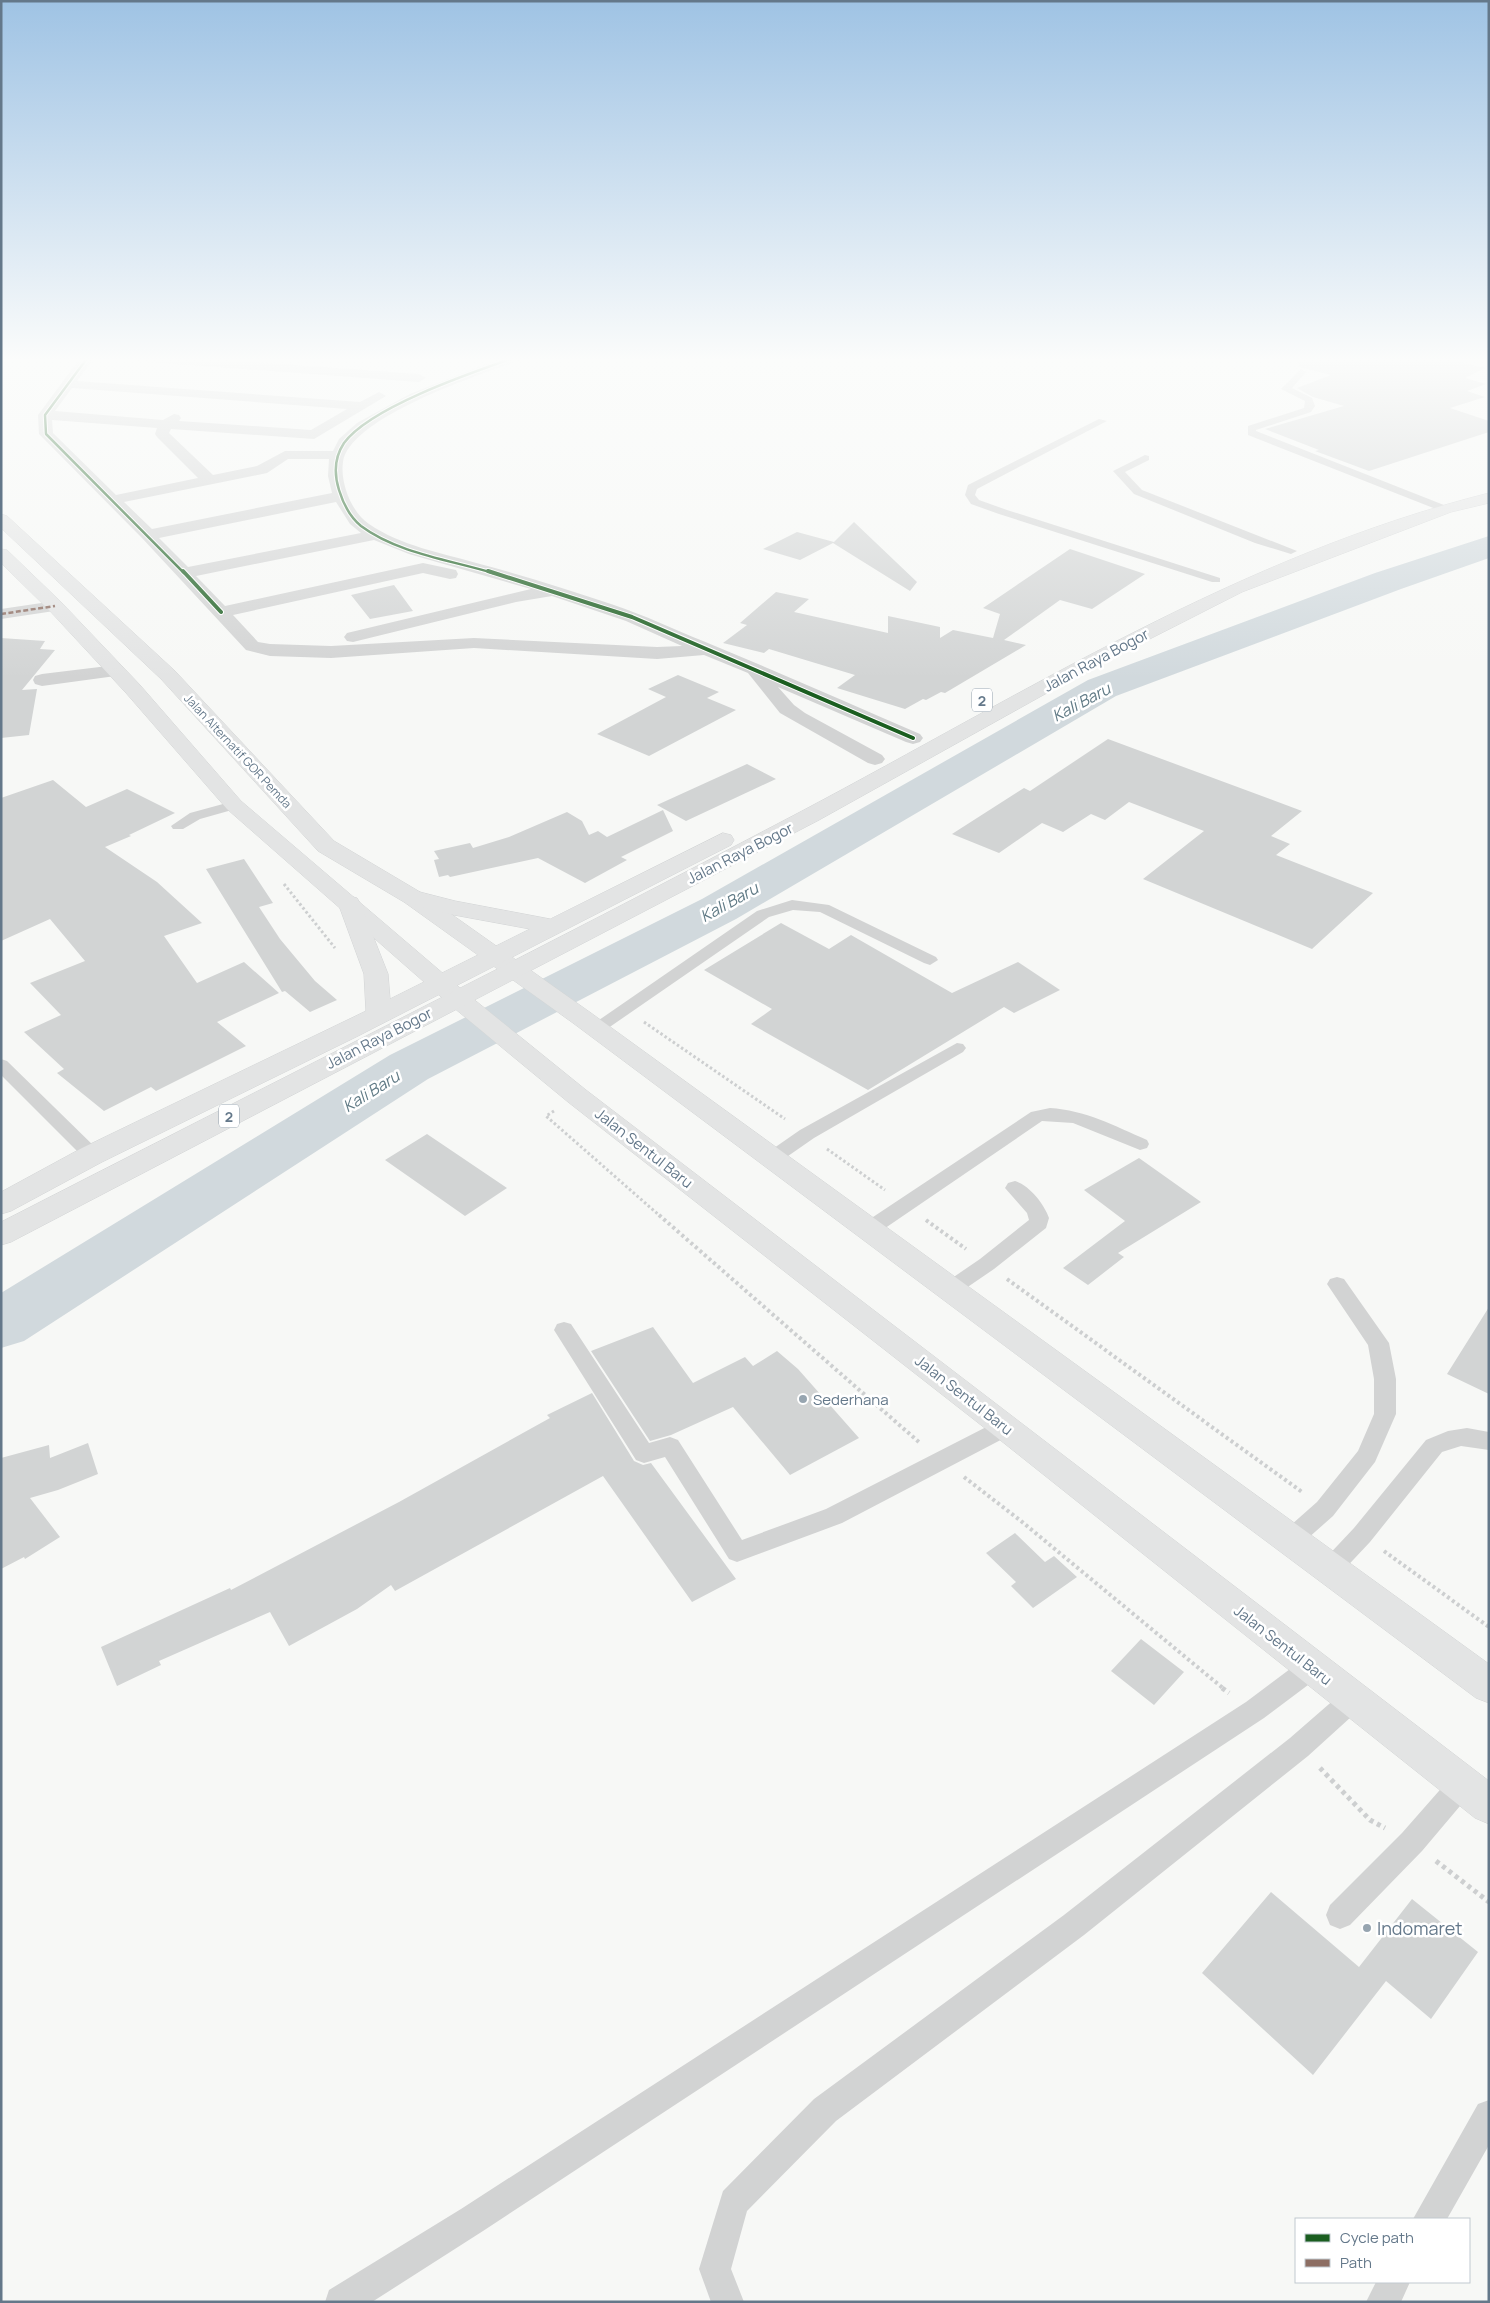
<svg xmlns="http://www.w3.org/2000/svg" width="1490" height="2303" font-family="Manrope,sans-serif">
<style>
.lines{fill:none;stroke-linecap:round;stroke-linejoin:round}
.river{fill:#d1d9dd;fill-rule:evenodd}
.building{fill:#d2d4d4}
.primary-casing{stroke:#d3d5d5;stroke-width:1}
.trunk-casing{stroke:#d2d4d5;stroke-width:1}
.path-far3{stroke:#cdcfd0;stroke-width:2;stroke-dasharray:1 1;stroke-linecap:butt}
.path-far2{stroke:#cdcfd0;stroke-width:3;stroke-dasharray:2.5 2.5;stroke-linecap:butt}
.path-far1{stroke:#cdcfd0;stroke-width:4;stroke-dasharray:3 3;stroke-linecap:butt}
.path{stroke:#cdcfd0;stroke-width:5;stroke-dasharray:4 4;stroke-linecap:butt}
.service{fill:#d2d3d3;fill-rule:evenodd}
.minor{fill:#d2d3d3;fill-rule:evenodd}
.primary{fill:#e3e4e4;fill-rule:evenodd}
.trunk{fill:#e3e4e4;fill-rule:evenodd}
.quiet{stroke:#8d6e63;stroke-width:2.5;stroke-dasharray:5 2.5;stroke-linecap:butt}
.cycleway-far1-casing{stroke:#fff;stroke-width:4.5}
.cycleway-casing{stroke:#fff;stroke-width:6}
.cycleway-far1{stroke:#1b5e20;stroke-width:2.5}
.cycleway{stroke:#1b5e20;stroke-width:4}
.poi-dot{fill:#97a5b0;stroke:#fff;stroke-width:2}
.labels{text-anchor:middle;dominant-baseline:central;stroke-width:5;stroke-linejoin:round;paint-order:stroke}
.far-street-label{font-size:12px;fill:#64788a;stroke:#fff}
.shield{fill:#fff;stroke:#92a0ad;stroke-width:1}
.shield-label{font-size:14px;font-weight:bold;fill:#64788a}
.street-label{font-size:15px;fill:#64788a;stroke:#fff}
.poi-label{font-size:15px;fill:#64788a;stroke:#fff;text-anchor:start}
.water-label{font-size:16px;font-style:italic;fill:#607a85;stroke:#fff}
.near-poi-label{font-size:18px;fill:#64788a;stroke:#fff;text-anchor:start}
</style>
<rect width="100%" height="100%" fill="#f7f8f6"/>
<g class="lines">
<path class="river" d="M1489 536V558L1401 589 1116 696 736 919 428 1079 24 1341 1 1348V1293L390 1055 702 899 1088 680 1375 573Z"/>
</g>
<path class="building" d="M1300 357H1440L1485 368 1465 378 1486 384 1467 391 1485 397 1450 408 1489 421V432L1369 471 1315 451 1319 450 1265 429 1344 406 1313 397 1297 388 1331 375 1299 367Z
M854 522 917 582 910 591 833 543 800 560 763 549 797 532 834 542Z
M1070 549 1145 574 1092 609 1060 600 1004 640 1026 645 945 693 941 692 926 700 923 699 905 709 837 688 855 675 769 649 764 653 723 643 747 625 740 623 776 592 809 599 794 612 888 633V616L940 627V638L953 630 993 638 1000 614 983 608Z
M394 585 413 611 370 619 351 595Z
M1 638 45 641 40 649 55 650 22 690 37 689 29 735 1 738Z
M678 675 719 692 707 698 736 710 649 756 597 734 666 697 648 689Z
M1108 739 1302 811 1271 836 1290 844 1276 855 1373 893 1312 949 1143 879 1204 831 1129 802 1105 820 1091 814 1063 832 1042 823 999 853 952 834 1024 788 1030 791Z
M747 764 776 779 686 821 657 805Z
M53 780 86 807 127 789 175 813 129 835 131 836 105 847 157 882 202 923 164 936 197 983 244 962 279 993 217 1022 246 1046 156 1091 151 1087 104 1111 57 1073 64 1069 24 1032 61 1015 30 983 85 961 50 919 1 941V798Z
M663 810 673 831 621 857 627 860 585 883 538 858 450 877 448 875 439 877 434 860 439 859 434 851 470 843 473 848 509 837 567 812 582 821 589 835 598 831 607 837Z
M244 859 273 903 259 907 280 939 315 981 337 1000 310 1012 285 991 282 992 206 869Z
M781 923 829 949 851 935 952 993 1018 962 1060 990 1014 1013 1004 1007 868 1090 751 1024 772 1009 704 970Z
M427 1134 507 1188 465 1216 385 1160Z
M1139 1158 1201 1202 1118 1253 1124 1257 1088 1285 1063 1268 1125 1221 1084 1190Z
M1489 1307V1394L1447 1374Z
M653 1327 693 1383 745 1357 753 1366 777 1351 798 1369 859 1438 790 1475 733 1407 671 1435 650 1441 591 1351Z
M592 1393 634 1461 643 1465 651 1463 736 1579 692 1602 603 1476 395 1591 391 1585 357 1609 289 1646 270 1612 159 1661 161 1665 117 1686 101 1647 230 1588 231 1590 399 1502 550 1418 547 1415Z
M88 1443 98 1474 58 1490 30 1498 60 1537 25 1559 24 1557 1 1569V1458L49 1445 50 1458Z
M1015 1533 1045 1562 1054 1556 1077 1577 1033 1608 1011 1586 1016 1582 986 1553Z
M1141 1639 1184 1672 1154 1705 1111 1671Z
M1271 1892 1359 1967 1412 1899 1478 1952 1431 2019 1386 1981 1313 2075 1202 1973Z"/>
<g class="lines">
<g class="primary-casing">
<path id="primary" d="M1 514 7 516 175 671 334 841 420 892 591 1013 1489 1664V1703L1476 1698 573 1023 404 902 318 851 161 679 1 528Z
M1 549 7 550 61 602 140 685 241 801 466 993 586 1090 1489 1781V1824L1475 1818 995 1436 568 1102 448 1003 227 809 126 693 49 610 1 563Z"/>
</g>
<g class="trunk-casing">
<path id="trunk" d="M1489 493V503L1451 512 1242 592 1081 674 819 820 11 1242 1 1245V1222C268 1085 537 951 802 811 1025 693 1242 555 1489 493Z
M723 833 731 835 734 840 731 845 358 1036 102 1162 11 1211 1 1214V1192L82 1148 366 1011 364 974 338 903 341 898 349 896 357 898 360 903 388 974 390 999 530 929 454 915 404 902 401 897 404 892 412 890 455 901 550 919Z"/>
</g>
<path class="path-far3" d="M1 360 4 357"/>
<path class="path-far2" d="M284 884 335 948
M644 1022 785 1119
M554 1111 546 1116 660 1216
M827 1149 885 1190"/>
<path class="path-far1" d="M659 1215 920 1443
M926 1220 966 1249
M1007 1279 1302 1492
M964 1477 1021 1521 1224 1689
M1384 1551 1489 1627"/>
<path class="path" d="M1222 1688 1229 1693
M1320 1768 1370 1820 1385 1828
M1436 1861 1489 1902"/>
<path class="service" d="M1301 369 1306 372 1292 388 1312 398 1315 406 1311 412 1256 430V431L1449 507V511H1441L1248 435V426L1304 408 1305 401 1281 389Z
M1099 419 1107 421 977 489 975 495 979 500 1007 510 1220 578V582H1212L999 514 971 504 965 495 968 485Z
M1145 455 1149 456V460L1125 472 1142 490 1297 551 1291 554 1255 543 1134 494 1113 471Z
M234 801 239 802 241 805 239 808 200 819 183 829H173L171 826 190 813Z
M792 900 829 905 936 957 938 960 930 965 924 963 820 912 793 910 769 917 601 1033H589L586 1029 757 911Z
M957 1043 963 1044 966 1048 963 1052 814 1138 778 1163 771 1165 764 1163 762 1159 764 1155 800 1130Z
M1 1059 7 1061 99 1151 101 1155 99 1159 92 1161 85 1159 1 1075Z
M1050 1108C1085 1110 1115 1126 1147 1140L1149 1144 1147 1148 1140 1150 1073 1123 1042 1121 875 1235 868 1237 861 1235 858 1230 861 1225 1031 1112Z
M1015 1181C1030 1186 1044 1204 1049 1218L1046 1228 994 1269 956 1295 949 1297 942 1295 939 1290 942 1285 980 1259 1029 1220 1027 1213 1005 1188 1008 1183Z
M1337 1277 1344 1279 1389 1343 1396 1379V1414L1375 1462 1333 1516 1298 1547 1290 1550 1282 1547 1278 1540 1282 1533 1317 1502 1358 1451 1374 1414V1379L1368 1345 1327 1284 1330 1279Z
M564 1322 571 1324 649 1443 670 1437 678 1440 742 1540 826 1509 998 1421 1006 1418 1014 1421 1017 1427 1014 1433 842 1523 737 1562 729 1559 665 1457 644 1463 636 1460 554 1330 557 1324Z
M1467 1428 1489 1432V1450L1461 1446 1442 1452 1370 1542 1338 1576 1330 1579 1322 1576 1318 1569 1322 1562 1354 1528 1426 1440 1448 1431Z
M1311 1657 1320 1660 1324 1668 1320 1676 1264 1718 483 2231 372 2302H325L329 2290 461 2209 1246 1702 1302 1660Z
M1353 1687 1362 1691 1366 1699 1362 1707 1308 1756 1084 1935 836 2121 747 2211 731 2269 744 2302H711L699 2269 723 2191 814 2099 1064 1915 1290 1738 1344 1691Z
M1462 1771 1471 1775 1475 1784 1471 1793 1422 1851 1350 1925 1340 1929 1330 1925 1326 1915 1330 1905 1402 1833 1453 1775Z
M1489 2100V2145L1447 2219H1413L1478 2104Z
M1376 2282H1410L1401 2302H1366Z"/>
<path class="minor" d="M81 357H95L77 381 360 402 379 392 386 396 314 439 171 429 169 433 213 475 257 466 285 451H333L339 439 357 423 410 394 504 357H522L521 360C481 374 350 417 343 462 340 482 351 512 369 524 401 546 442 553 480 564 525 576 569 590 614 605 644 615 673 629 703 641 776 671 848 703 920 734L923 738 920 742 913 744 906 742 778 687 794 705 805 713 882 755 885 759 882 763 875 765 868 763 780 713 748 673 704 655 657 659 474 648 331 658 270 656 246 650 142 538 39 434 38 415ZM72 388 347 409 311 430 179 421 181 418 179 415 174 414 163 420 55 411ZM52 420 157 428 155 434 157 437 198 478 116 495 53 433ZM288 459H329L328 476 332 493 152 529 124 502 267 473ZM336 502 350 524 361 533 188 567 159 538ZM374 540 409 554 531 589 347 633 344 637 347 641 353 642 516 602 552 596 626 621 682 646 657 647 474 638 331 646 270 644 258 642 233 615 423 573 450 579 456 578 458 574 456 570 423 563 225 606 196 576Z
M127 357H187L419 374 426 378 419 382 134 361Z
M55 601 61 602 64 606 61 610 1 619V609Z
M116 665 123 667 125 671 123 675 42 686 35 684 33 680 35 676 42 674Z"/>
<use href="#primary" class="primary"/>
<use href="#trunk" class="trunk"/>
<path class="quiet" d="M1 614 55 606"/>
<g class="cycleway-far1-casing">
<path id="cycleway-far1" d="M88 357 45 415 46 434 184 573
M493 573C450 560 397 553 361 526 350 517 343 503 339 490 334 474 334 458 344 443 370 407 473 372 516 357"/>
</g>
<g class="cycleway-casing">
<path id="cycleway" d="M183 571 221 612
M488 571 632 617 913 738"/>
</g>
<use href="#cycleway-far1" class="cycleway-far1"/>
<use href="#cycleway" class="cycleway"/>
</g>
<linearGradient id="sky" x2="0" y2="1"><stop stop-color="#9fc3e4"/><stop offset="0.53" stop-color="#fbfcfb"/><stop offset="1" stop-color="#fbfcfb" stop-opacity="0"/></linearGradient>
<rect width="1490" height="679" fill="url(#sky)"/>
<g class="poi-dot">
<circle cx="803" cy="1399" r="5"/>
<circle cx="1367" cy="1928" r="5"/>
</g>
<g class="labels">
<g class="far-street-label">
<text transform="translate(238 751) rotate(47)">Jalan Alternatif GOR Pemda</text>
</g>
<g class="shield">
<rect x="972" y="688.5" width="20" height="23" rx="4"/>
<rect x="219" y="1104.5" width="20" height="23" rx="4"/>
</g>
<g class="shield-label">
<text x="982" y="700">2</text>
<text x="229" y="1116">2</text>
</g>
<g class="street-label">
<text transform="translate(1096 660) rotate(-28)">Jalan Raya Bogor</text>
<text transform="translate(740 853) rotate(-27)">Jalan Raya Bogor</text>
<text transform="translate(379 1038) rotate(-27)">Jalan Raya Bogor</text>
<text transform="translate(644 1148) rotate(38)">Jalan Sentul Baru</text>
<text transform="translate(964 1395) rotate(38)">Jalan Sentul Baru</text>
<text transform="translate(1283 1645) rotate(38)">Jalan Sentul Baru</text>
</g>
<g class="poi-label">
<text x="813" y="1399">Sederhana</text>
</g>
<g class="water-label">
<text transform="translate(1081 702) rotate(-28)">Kali Baru</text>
<text transform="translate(729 902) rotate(-29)">Kali Baru</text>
<text transform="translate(371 1091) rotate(-32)">Kali Baru</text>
</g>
<g class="near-poi-label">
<text x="1377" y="1928">Indomaret</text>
</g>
</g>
<rect width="1490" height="2303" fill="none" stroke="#64788a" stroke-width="5"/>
<rect x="1295" y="2218" width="175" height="65" fill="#ffffff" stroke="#c1c9d0"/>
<rect x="1305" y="2234" width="25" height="8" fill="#1b5e20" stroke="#c1c9d0"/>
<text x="1340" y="2243" font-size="15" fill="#64788a">Cycle path</text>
<rect x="1305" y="2259" width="25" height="8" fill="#8d6e63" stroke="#c1c9d0"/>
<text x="1340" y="2268" font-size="15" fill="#64788a">Path</text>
</svg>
